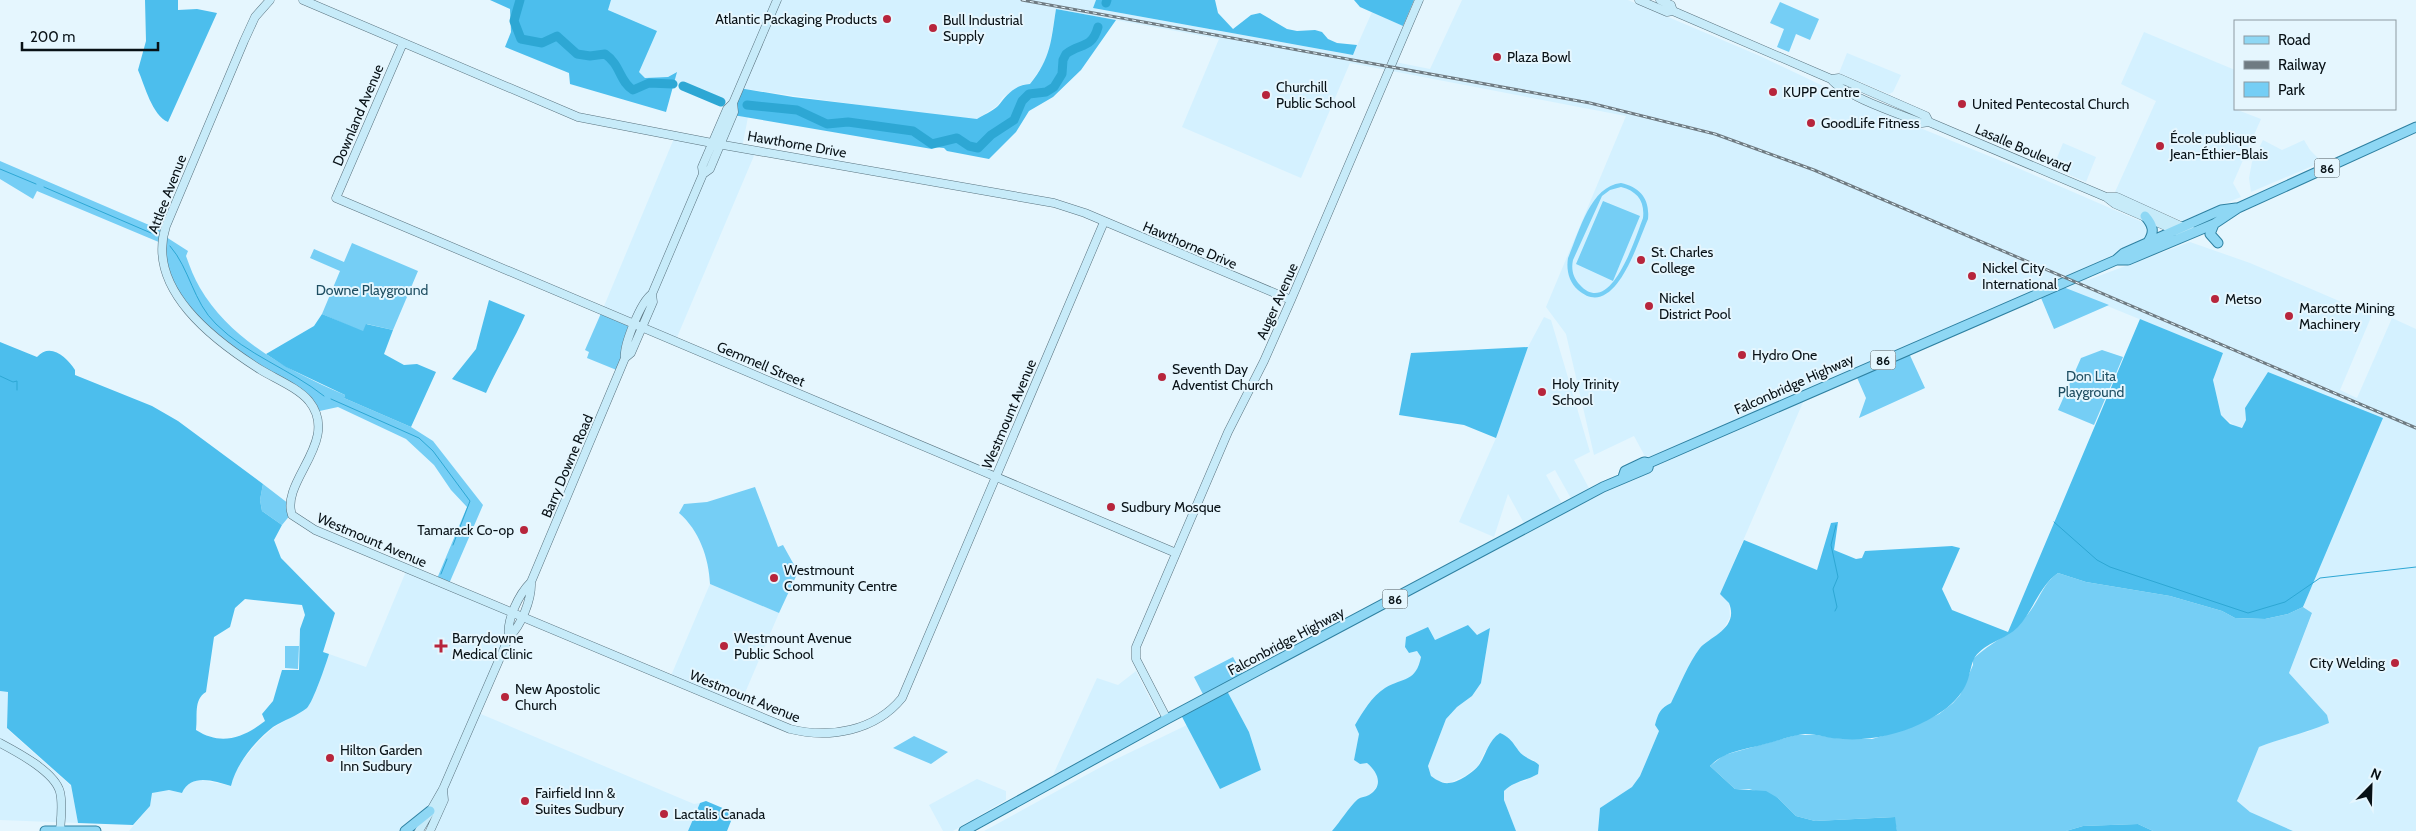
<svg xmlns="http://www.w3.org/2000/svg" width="2416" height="831" font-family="Cabin,sans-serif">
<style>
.built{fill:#d4f1ff;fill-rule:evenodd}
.green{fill:#75cef5;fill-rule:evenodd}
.forest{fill:#4cbeed;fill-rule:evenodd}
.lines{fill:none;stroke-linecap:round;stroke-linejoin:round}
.stream{stroke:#2da7d4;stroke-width:1}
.river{stroke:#2da7d4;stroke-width:9}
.secondary-casing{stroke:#59727e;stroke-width:9}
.primary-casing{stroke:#2e80a1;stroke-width:11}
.secondary{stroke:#c7ebf9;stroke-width:8}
.primary{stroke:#8ed7f4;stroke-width:9}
.rail-casing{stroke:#6f7b82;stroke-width:3}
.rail{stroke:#e5f6fe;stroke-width:1;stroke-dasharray:4;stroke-linecap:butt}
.poi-dot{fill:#b7253c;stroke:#e5f6fe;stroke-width:2}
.labels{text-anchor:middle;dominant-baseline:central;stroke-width:4;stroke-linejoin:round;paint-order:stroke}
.shield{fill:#e5f6fe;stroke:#4a565c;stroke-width:1}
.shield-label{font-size:12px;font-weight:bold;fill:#081116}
.poi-label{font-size:14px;fill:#081116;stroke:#e5f6fe;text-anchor:start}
.street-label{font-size:14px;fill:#081116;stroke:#e5f6fe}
.park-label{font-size:14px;fill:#1e4e62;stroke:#e5f6fe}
</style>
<rect width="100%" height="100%" fill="#e5f6fe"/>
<path class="built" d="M611 0H1096L1093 8 1353 55 1372 12 1403 26 1390 61 1430 69 1462 0H1628L1760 56 1859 103 2006 163 2147 224 2151 229 2147 239 2076 272 2088 280 2190 242 2250 263 2372 315 2340 390 2357 398 2392 318 2416 329V831H2293L2250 812 2237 801 2259 747 2296 733 2308 732 2327 715 2289 673 2312 614 2304 607 2284 379 2268 372 2245 408 2246 420 2241 428 2235 426 2221 415 2213 380 2223 353 2058 286 1807 393 1720 594 1729 603 1730 617 1722 632 1701 647 1671 703 1663 707 1659 731 1640 776 1632 788 1623 795 1600 808 1598 831H1516L1504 800V791L1513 782 1526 781 1534 760 1485 751 1478 766 1465 776 1449 783 1438 781 1431 776 1428 766 1446 719 1457 707 1472 696 1481 683 1490 629 1477 635 1468 625 1435 640 1406 637 1405 647 1409 653 1417 651 1421 657 1418 671 1413 676 1384 689 1361 715 1355 725 1359 734 1354 760 1360 764 1367 762 1376 770 1379 780 1376 788 1369 795 1358 798 1332 831H984L1110 762 1187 725 1220 789 1261 770 1249 732 1226 689 1526 527 1508 494 1494 537 1459 522 1496 438 1528 347 1544 317 1551 320 1590 452 1574 460 1591 492 1648 462 1634 436 1594 455 1566 334 1546 307 1626 116 1350 63 1301 178 1182 127 1219 39 1056 9 1048 57 1030 84 1022 85 1003 97 997 106 977 119H959L739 88 733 102 711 99 699 92 672 84 676 72 668 77 645 78 639 72 608 9ZM1555 470 1573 502 1564 507 1546 475Z
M2144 32 2235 70V109L2261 119 2233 183 2241 197 2182 221 2115 192 2156 101 2121 84Z
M1847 53 1901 75 1893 92 1889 94 1839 73Z
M733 115 748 117 742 148 756 151 675 342 642 328 652 294 634 325 602 311 675 136 712 143 701 167 710 169Z
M2263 140 2282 150 2304 140 2310 150 2322 162 2251 192 2249 178 2252 162Z
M2063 143 2096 157 2086 182 2053 168Z
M407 569 508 611 509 637 476 712 694 804 700 803 688 831H436L434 828 444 800 405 831H129L150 806 151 793 169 790 182 793 185 786 191 781 202 780 231 786 234 775 242 761 259 741 273 728 308 707 329 654 366 667Z
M710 584 779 613 739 707 670 678Z
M1136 671 1160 719 1053 775 1097 678 1118 685Z
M0 691 8 692 7 729 71 786 78 823 0 820Z
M977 779 1006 791V800L953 831H943L929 805Z"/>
<path class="green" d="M1780 2 1819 19 1810 40 1796 34 1789 52 1777 47 1784 29 1770 23Z
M0 161 163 231V235L188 251 186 256C190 267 194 278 200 288 231 341 291 372 345 395L344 398 411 427 433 441 483 505 448 586 436 581 467 507 451 490 434 465 406 439 338 407 315 412 308 401 219 342 171 284 161 243 37 191 33 199 0 179Z
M1621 183C1640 187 1650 199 1648 219 1638 241 1615 322 1578 290 1569 282 1566 270 1568 258 1579 233 1590 186 1621 183ZM1621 187C1637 191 1645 201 1643 218 1636 236 1611 319 1580 285 1573 278 1571 269 1573 260L1602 196 1610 190Z
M1603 201 1640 216 1613 281 1576 264Z
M352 243 418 271 393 330 367 324 363 332 322 314 340 271 310 258 314 249 344 262Z
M2058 285 2109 305 2054 329 2039 293Z
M602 311 634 325 619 371 587 358 589 352 585 350Z
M1907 349 1925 388 1859 418 1866 398 1855 373Z
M2102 350 2123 357 2094 425 2058 410 2081 358Z
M263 484 289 504 291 514 282 525 262 511 260 500Z
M755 487 778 547 783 545 798 572 779 613 710 584C709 558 699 530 679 513L684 504 707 502Z
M2058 573 2086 582 2170 596 2222 611 2235 618 2265 619 2288 614 2303 607 2312 613 2289 673 2327 715 2329 723C2306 733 2282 738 2259 747L2237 801 2250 812 2293 831H2153L2138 824 2083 826 2066 831H1897L1894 817 1815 821 1796 816 1778 798 1749 789H1735L1710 766 1724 755 1796 735H1817L1841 739H1872L1909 728 1939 714 1953 703 1960 695 1973 665V659C1991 642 2013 634 2028 614 2039 601 2043 583 2058 573Z
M285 646H299L298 669 285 668Z
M1233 657 1245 679 1206 700 1194 677Z
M914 736 948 752 931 764 893 748Z"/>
<path class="forest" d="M145 0H178V10L197 9 217 13 168 122C152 115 145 86 138 70L146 41Z
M490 0H611L608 10 657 31 639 72 645 78 668 77 677 72 666 112 570 84 569 73 505 47 511 32 510 9Z
M1096 0H1215L1218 13 1233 29 1251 15 1260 13 1287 29 1297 31 1315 30 1322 32 1328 39 1337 43 1357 45 1353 55 1093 8Z
M1354 0H1414L1403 26 1360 7Z
M1056 9 1116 20 1081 70 1053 97 1029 111 1016 132 989 159 947 151 944 148 934 147 932 149 733 115 739 88 793 97 977 119C983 115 993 111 998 106 1007 95 1014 85 1030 84 1051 58 1051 41 1056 9Z
M489 300 525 315C513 342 498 366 486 393L452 379 476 349Z
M322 314 363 331 366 324 393 330 384 354 404 365 417 364 436 372 411 427 344 398 345 395 286 367 266 354 314 326Z
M2140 319 2223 353 2213 380 2221 415 2230 424 2242 428 2246 420 2245 408 2268 372 2383 418 2303 607 2288 614 2265 619 2235 618 2222 611 2170 596 2086 582 2058 573C2040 585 2033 611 2018 627 2005 640 1986 642 1975 657 1971 663 1970 675 1967 682 1959 702 1939 715 1920 724 1897 735 1868 741 1843 739 1830 739 1818 734 1805 734 1791 735 1779 741 1765 744 1745 750 1726 750 1710 766L1735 789 1766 791 1778 798 1796 816 1815 821 1895 817 1897 831H1598L1600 808 1632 787 1640 776 1659 731 1655 725C1658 714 1660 708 1671 703 1679 687 1689 662 1700 648 1711 636 1739 628 1729 603L1720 594 1744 540 1817 570 1831 523 1838 522 1834 550 1856 559 1862 558 1865 551 1952 546 1960 548 1942 589 1952 610 2008 632Z
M0 342 37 357C50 342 67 357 75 370V375L152 406 178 421 263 484 260 500 262 511 282 525 274 540 281 558 335 613 323 652 329 654C326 664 313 702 307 708 297 716 284 720 273 727 255 741 236 764 231 786 214 781 191 773 182 793L169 790 152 793 150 806 133 825 78 823 71 785 7 728 8 692 0 691ZM245 599 302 605 305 615 300 629 299 670H282L273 701 262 714 265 721C243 738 221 746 196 730 198 716 193 700 206 692L214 637 230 627 235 608Z
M1528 347 1496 438 1464 425 1399 415 1411 353Z
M1468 625 1477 635 1490 628 1481 683 1472 696 1457 707 1446 719 1428 766 1431 776C1435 779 1442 784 1449 783 1457 783 1474 772 1479 765 1487 753 1488 741 1500 733 1516 740 1515 751 1526 757 1531 761 1534 760 1539 765L1538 774C1526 781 1514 781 1504 791V800L1516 831H1332C1341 821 1348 808 1358 799 1361 797 1365 797 1369 795 1384 786 1378 772 1367 763L1360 764 1354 760 1359 734 1355 725C1362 713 1372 696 1385 688 1404 677 1416 682 1421 657L1417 651 1409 653 1405 647 1406 637 1428 627 1435 640Z
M1226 689 1249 732 1261 770 1220 789 1180 713Z
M706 801 739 815 731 821 727 831H688L700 803Z
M2138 824 2153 831H2066L2083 826Z"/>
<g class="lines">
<path class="stream" d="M0 169 36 184
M44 187 151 233
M170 246C190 269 193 302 216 324 247 355 290 369 324 396
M0 376 13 382 17 381V390
M331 399 419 438 433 451 470 501 453 545
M2054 522 2097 560 2110 567 2248 613 2285 602 2320 578 2416 567
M441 574 447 559
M1835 611 1837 607 1833 589 1838 577 1831 545 1836 525"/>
<path class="river" d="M520 0 514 21 521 39 542 43 557 36 577 54 590 56 605 54C621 65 619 81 633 90L649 83 673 84
M1106 3 1107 0
M683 86 721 102
M747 105 797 110 827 124 848 122 913 131 932 144 957 138 969 146 978 148 991 135 1014 120 1022 101 1029 94 1046 92 1054 87 1062 74 1063 60 1066 54C1080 43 1092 49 1098 27"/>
<g class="secondary-casing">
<path id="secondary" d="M270 0 255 17 244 41 166 226C145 289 215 341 261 370 276 379 298 388 309 401 341 441 280 481 292 515L315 530 790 729C830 739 875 731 902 698L1104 222
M303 0 578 117 712 143 1054 203 1085 213 1291 300
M1639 0 1667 12 1673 11 1831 79 1839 78 1926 116 1929 122
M1660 0 1671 5 1673 11
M403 43 336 198 1176 553
M1831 79C1842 95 1902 115 1922 123L1929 122 2106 197 2115 204 2186 235
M703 174 702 167 727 109 733 103 777 0
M2106 197H2117L2194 232
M625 358C623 346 641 301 652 294
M509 637C506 620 519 594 531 582L625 358 631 353 653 302 652 294 703 174 710 169 734 112 733 103
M1167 719 1136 659V647L1228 432 1264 361 1291 300 1419 0
M0 743C17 752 55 772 60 792 63 804 61 818 60 831
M419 831 443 789 509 637C521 626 532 599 531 582
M430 831 444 800 443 789"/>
</g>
<g class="primary-casing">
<path id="primary" d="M2145 216C2153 225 2155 232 2148 242
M2214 224 2210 234 2218 243
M2116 260 2124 253 2221 210 2236 208
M1623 477 1625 471 1644 462 1649 463
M45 831H96
M405 831 430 811
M964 831 1167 719 1603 487 1648 468 1649 463 2116 260H2128L2214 224 2238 208 2416 127"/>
</g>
<use href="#secondary" class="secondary"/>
<use href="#primary" class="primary"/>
<g class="rail-casing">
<path id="rail" d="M1022 0 1590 103 1715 134 1814 170 2416 428"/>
</g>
<use href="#rail" class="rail"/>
</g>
<g class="poi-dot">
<circle cx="887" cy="19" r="5"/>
<circle cx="933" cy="28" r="5"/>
<circle cx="1497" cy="57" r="5"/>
<circle cx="1773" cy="92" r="5"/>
<circle cx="1266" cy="95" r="5"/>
<circle cx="1962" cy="104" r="5"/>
<circle cx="1811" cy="123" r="5"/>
<circle cx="2160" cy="146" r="5"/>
<circle cx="1641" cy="260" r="5"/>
<circle cx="1972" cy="276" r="5"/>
<circle cx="2215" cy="299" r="5"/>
<circle cx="1649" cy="306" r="5"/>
<circle cx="2289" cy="316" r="5"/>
<circle cx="1742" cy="355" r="5"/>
<circle cx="1162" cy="377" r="5"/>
<circle cx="1542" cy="392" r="5"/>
<circle cx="1111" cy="507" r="5"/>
<circle cx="524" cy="530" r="5"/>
<circle cx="774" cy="578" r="5"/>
<path d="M438.5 638.5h5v5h5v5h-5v5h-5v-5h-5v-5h5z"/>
<circle cx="724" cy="646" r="5"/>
<circle cx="2395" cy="663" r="5"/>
<circle cx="505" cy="697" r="5"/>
<circle cx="330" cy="758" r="5"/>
<circle cx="525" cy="801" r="5"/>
<circle cx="664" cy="814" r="5"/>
</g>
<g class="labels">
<g class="shield">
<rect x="2314.5" y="158.5" width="25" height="19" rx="4"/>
<rect x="1870.5" y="350.5" width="25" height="19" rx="4"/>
<rect x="1382.5" y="589.5" width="25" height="19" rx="4"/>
</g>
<g class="shield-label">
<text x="2327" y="168">86</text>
<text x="1883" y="360">86</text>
<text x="1395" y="599">86</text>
</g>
<g class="poi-label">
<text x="877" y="19" text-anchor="end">Atlantic Packaging Products</text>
<text x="943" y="20">Bull Industrial<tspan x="943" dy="16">Supply</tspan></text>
<text x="1507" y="57">Plaza Bowl</text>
<text x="1276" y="87">Churchill<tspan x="1276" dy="16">Public School</tspan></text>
<text x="1783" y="92">KUPP Centre</text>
<text x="1972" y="104">United Pentecostal Church</text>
<text x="1821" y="123">GoodLife Fitness</text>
<text x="2170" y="138">École publique<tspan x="2170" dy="16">Jean-Éthier-Blais</tspan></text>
<text x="1651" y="252">St. Charles<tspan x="1651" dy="16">College</tspan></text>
<text x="1982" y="268">Nickel City<tspan x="1982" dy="16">International</tspan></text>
<text x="1659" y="298">Nickel<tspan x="1659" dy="16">District Pool</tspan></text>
<text x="2225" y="299">Metso</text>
<text x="2299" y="308">Marcotte Mining<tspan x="2299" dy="16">Machinery</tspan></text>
<text x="1752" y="355">Hydro One</text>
<text x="1172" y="369">Seventh Day<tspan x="1172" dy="16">Adventist Church</tspan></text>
<text x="1552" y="384">Holy Trinity<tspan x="1552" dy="16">School</tspan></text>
<text x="1121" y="507">Sudbury Mosque</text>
<text x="514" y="530" text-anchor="end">Tamarack Co-op</text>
<text x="784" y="570">Westmount<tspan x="784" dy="16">Community Centre</tspan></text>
<text x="452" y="638">Barrydowne<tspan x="452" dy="16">Medical Clinic</tspan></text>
<text x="734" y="638">Westmount Avenue<tspan x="734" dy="16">Public School</tspan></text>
<text x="2385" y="663" text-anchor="end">City Welding</text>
<text x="515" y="689">New Apostolic<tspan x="515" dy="16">Church</tspan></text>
<text x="340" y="750">Hilton Garden<tspan x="340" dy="16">Inn Sudbury</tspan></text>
<text x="535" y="793">Fairfield Inn &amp;<tspan x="535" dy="16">Suites Sudbury</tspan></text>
<text x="674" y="814">Lactalis Canada</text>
</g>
<g class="street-label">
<text transform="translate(358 115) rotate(-67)">Downland Avenue</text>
<text transform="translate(797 144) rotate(10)">Hawthorne Drive</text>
<text transform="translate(2023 148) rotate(23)">Lasalle Boulevard</text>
<text transform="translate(167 194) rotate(-69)">Attlee Avenue</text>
<text transform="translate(1190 245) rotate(23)">Hawthorne Drive</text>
<text transform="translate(1277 301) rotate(-66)">Auger Avenue</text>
<text transform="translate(761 364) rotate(23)">Gemmell Street</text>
<text transform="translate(1794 384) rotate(-24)">Falconbridge Highway</text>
<text transform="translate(1009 414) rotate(-67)">Westmount Avenue</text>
<text transform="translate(567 466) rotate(-67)">Barry Downe Road</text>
<text transform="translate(372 540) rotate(23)">Westmount Avenue</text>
<text transform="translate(1286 641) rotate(-28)">Falconbridge Highway</text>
<text transform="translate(745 696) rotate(22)">Westmount Avenue</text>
</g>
<g class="park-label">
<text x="372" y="290">Downe Playground</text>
<text x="2091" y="376">Don Lita<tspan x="2091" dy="16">Playground</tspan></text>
</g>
</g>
<rect x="2234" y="20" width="162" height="90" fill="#e5f6fe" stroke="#8d9aa1"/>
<rect x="2244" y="36" width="25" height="8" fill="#8ed7f4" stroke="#8d9aa1"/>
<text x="2278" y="45" font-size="15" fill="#081116">Road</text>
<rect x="2244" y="61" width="25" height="8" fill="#6f7b82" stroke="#8d9aa1"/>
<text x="2278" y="70" font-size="15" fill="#081116">Railway</text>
<rect x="2244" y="82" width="25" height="15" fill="#75cef5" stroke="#8d9aa1"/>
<text x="2278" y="95" font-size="15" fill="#081116">Park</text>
<g transform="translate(2371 786) rotate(23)" stroke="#e5f6fe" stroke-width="4" paint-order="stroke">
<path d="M0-4L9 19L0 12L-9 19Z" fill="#081116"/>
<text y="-8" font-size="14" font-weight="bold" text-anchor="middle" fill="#081116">N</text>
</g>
<path d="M22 42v8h136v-8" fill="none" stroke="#081116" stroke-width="2.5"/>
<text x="30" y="42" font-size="15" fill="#081116" stroke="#e5f6fe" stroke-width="4" paint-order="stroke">200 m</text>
</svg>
